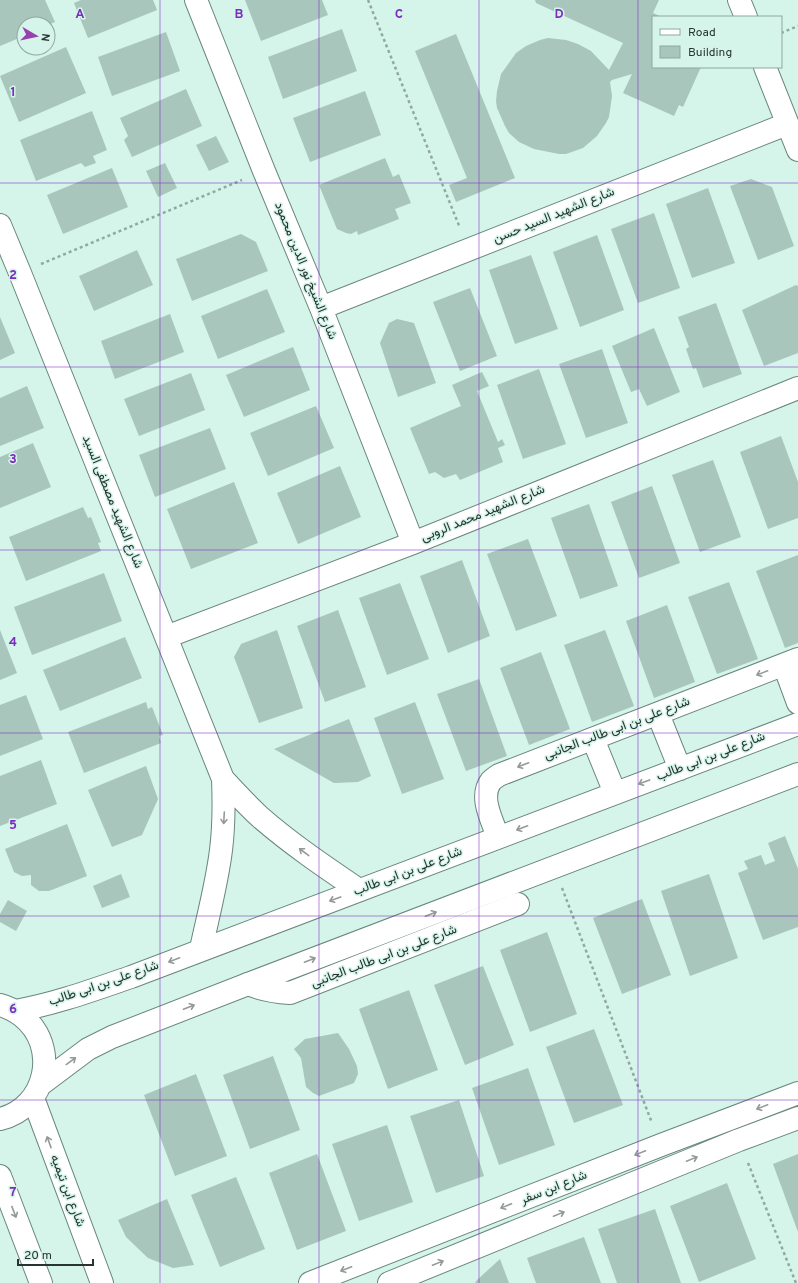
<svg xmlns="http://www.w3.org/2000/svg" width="798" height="1283" font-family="Overpass,Vazirmatn,sans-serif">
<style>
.building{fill:#a8c6bc}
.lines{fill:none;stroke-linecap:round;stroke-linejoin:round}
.minor-casing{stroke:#6a877e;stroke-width:24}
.tertiary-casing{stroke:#6a877e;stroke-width:24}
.secondary-casing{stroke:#6a877e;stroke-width:24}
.path{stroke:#92a9a2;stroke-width:2.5;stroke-dasharray:3 3;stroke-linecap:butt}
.minor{stroke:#fff;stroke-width:22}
.tertiary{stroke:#fff;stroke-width:22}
.secondary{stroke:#fff;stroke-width:22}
.oneway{stroke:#949a98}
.grid{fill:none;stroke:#7b2cbf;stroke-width:1;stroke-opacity:0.55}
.labels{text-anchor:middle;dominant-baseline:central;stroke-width:3;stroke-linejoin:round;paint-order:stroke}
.street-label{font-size:13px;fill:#283430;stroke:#d5f4ea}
.grid-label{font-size:13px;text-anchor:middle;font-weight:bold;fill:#7b2cbf;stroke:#d5f4ea;stroke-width:3;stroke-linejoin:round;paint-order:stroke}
</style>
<rect width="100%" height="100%" fill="#d5f4ea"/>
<path class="building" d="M0 0H45L55 22 48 25V24H24V36L0 46Z
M81 0H153L157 10 88 38 74 3Z
M245 0H322L328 15 261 41Z
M535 0H659L653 13 662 17H653V67H701L683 107 679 105 674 116 623 93 632 74 612 80 610 82 612 96 609 117 606 123 597 136 583 148 566 154H559L534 149 519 142 509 133 505 126 497 108 496 101 497 91 501 74 516 53 526 46 540 40 548 38 566 40 578 44 591 51 609 70 623 43 536 3Z
M342 29 357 71 283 99 268 57Z
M166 32 180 71 112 96 98 57Z
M456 34 515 178 456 202 449 185 467 178 415 51Z
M66 47 86 93 19 122 0 76Z
M186 89 202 126 132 157 124 140 128 136 120 118Z
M365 91 381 135 310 162 293 118Z
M92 111 107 150 93 156 96 163 85 167 81 163 36 181 20 140Z
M216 136 229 162 209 171 196 145Z
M385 158 393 177 399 174 411 203 395 209 399 219 358 235 357 231 351 234 346 233 337 229 319 185Z
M165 163 177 188 158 197 146 171Z
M112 168 128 207 63 234 47 195Z
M751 179 772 187 794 246 758 260 730 186Z
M708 188 735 263 692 278 666 204Z
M654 213 680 288 638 303 611 229Z
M241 234 256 242 268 271 192 301 176 259Z
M597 235 624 310 580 327 553 252Z
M137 250 153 285 94 311 79 276Z
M531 255 558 329 515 344 489 270Z
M796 285 798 286V353L764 366 742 310Z
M470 288 497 356 460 371 433 302Z
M267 289 285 332 218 359 201 316Z
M716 303 742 374 703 388 696 368 693 369 686 349 689 347 678 317Z
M170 314 184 352 115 379 101 341Z
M0 317 15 353 0 360Z
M397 319 414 323 436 383 398 397 380 343 389 323Z
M654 328 680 392 647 406 639 389 631 392 612 346Z
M293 347 310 390 244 417 226 375Z
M602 349 628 423 586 438 559 364Z
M539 369 566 444 523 459 497 385Z
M482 372 489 386 477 391 498 442 502 439 505 445 498 448 503 462 460 480 456 474 444 478 435 472 429 474 410 428 461 406 452 385Z
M191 373 205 410 139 436 124 399Z
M27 386 44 428 0 446V398Z
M316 406 334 448 268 476 250 433Z
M210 428 226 469 155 497 139 455Z
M781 436 798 482V518L768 529 740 452Z
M33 443 51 487 0 508V457Z
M713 460 741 537 700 552 672 475Z
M340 466 361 517 298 544 277 493Z
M234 482 258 543 191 569 167 509Z
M652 486 680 563 639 578 611 502Z
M589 504 618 586 580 599 551 518Z
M83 507 88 518 91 517 101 542 98 543 101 551 26 581 9 537Z
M528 539 557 616 516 631 487 554Z
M798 555V643L785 648 756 571Z
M462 560 490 636 448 653 420 576Z
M104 573 122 621 32 655 14 607Z
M729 582 758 659 717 674 688 597Z
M400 583 429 659 387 675 359 598Z
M667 605 695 682 654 698 626 621Z
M338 610 366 687 325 702 297 626Z
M0 630 17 673 0 680Z
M277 630 303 708 259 723 234 657 241 644Z
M605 630 634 706 592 722 564 645Z
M125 637 142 678 60 711 43 670Z
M541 652 570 729 529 745 500 668Z
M479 679 507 756 466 771 437 694Z
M26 695 43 739 0 756V705Z
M146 702 148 709 152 707 163 735 159 736 161 743 84 773 68 732Z
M415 702 444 779 402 794 374 718Z
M349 719 371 776 358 782 334 783 274 749Z
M41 760 57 804 0 826V776Z
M146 766 158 799 142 835 112 847 88 790Z
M67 824 87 876 49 891H39L31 885V875L22 876 14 872 5 849Z
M785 836 798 869V927L763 940 738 873 748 869 744 861 761 855 765 865 775 861 768 843Z
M121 874 130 897 102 908 93 886Z
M709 874 738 958 690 976 661 891Z
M642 899 671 975 622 994 593 918Z
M8 900 27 911 16 931 0 922V914Z
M547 932 577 1014 530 1032 500 950Z
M483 966 514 1045 465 1065 434 985Z
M409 990 438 1070 388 1089 359 1009Z
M594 1029 623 1105 574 1123 546 1047Z
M338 1033 349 1049 357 1066 358 1074 354 1083 319 1096 313 1093 306 1087 301 1058 294 1049 305 1039Z
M273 1056 300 1130 250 1149 223 1075Z
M528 1068 555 1145 499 1165 472 1088Z
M196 1074 227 1156 175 1176 144 1095Z
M459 1100 484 1176 436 1193 410 1116Z
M387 1125 413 1202 359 1221 332 1144Z
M317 1154 346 1231 297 1250 269 1173Z
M798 1154V1232L773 1164Z
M236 1177 265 1249 220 1267 191 1195Z
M727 1183 756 1259 699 1282 670 1206Z
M167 1199 194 1265 173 1268 148 1258 126 1237 118 1220Z
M655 1209 681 1283H617L598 1229Z
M584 1237 601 1283H536L527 1258Z
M500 1259 509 1283H475L477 1280Z"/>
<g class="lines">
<g class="minor-casing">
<path id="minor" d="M196 0 264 171 321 308 413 543
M739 0 746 17
M765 67 798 150
M0 225 20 273 223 779C224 803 224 826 221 850 217 883 208 916 201 949
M321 308 787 124
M166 637 413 543 798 388
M223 779C235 792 247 805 260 817 291 844 325 867 359 890
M498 837C492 820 479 797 491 781 493 779 496 777 499 775L798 659
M248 984C262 990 275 992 290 993L518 904
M310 1283 661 1145 798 1093
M389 1283 739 1140 798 1118"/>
</g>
<g class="tertiary-casing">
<path id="tertiary" d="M33 1098 102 1283
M0 1176 41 1283"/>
</g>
<g class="secondary-casing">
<path id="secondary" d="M784 665 798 703
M658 714 680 769
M593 739 615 793
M0 1005C8 1007 15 1011 22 1016 60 1046 47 1108 0 1119
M15 1011C55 1004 93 990 131 977L798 724
M40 1085 88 1049 112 1037 248 984 798 774"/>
</g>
<path class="path" d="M368 0 460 228
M781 33 798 26
M41 264 242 180
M562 888 652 1123
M748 1163 796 1283"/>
<use href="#minor" class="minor"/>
<use href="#tertiary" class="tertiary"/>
<use href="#secondary" class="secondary"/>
</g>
<defs><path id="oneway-shaft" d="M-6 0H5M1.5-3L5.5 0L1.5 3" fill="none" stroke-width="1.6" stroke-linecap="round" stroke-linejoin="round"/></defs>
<g class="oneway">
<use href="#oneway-shaft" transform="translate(762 673) rotate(159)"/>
<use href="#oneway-shaft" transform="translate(523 765) rotate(159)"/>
<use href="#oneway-shaft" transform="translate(644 782) rotate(160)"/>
<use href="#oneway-shaft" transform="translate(224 818) rotate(93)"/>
<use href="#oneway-shaft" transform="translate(522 828) rotate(159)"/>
<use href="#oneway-shaft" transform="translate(304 852) rotate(-143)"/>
<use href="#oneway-shaft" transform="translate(335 899) rotate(160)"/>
<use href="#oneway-shaft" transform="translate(431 914) rotate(-21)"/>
<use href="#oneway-shaft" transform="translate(174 960) rotate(159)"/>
<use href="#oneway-shaft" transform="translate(310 960) rotate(-21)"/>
<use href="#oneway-shaft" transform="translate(189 1007) rotate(-21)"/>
<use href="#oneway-shaft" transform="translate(71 1061) rotate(-36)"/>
<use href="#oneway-shaft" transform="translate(762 1107) rotate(159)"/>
<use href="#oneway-shaft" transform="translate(49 1142) rotate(-110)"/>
<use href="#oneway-shaft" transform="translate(640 1153) rotate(158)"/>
<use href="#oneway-shaft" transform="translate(692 1159) rotate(-22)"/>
<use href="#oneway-shaft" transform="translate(506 1206) rotate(158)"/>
<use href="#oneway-shaft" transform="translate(14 1212) rotate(69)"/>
<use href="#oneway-shaft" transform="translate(559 1214) rotate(-22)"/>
<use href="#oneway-shaft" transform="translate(438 1263) rotate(-22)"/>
<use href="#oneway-shaft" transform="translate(346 1269) rotate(159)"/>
</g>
<path class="grid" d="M160 0V1283M319 0V1283M479 0V1283M638 0V1283M0 183H798M0 367H798M0 550H798M0 733H798M0 916H798M0 1100H798"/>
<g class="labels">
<g class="street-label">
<text transform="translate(554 216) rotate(-22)">شارع الشهيد السيد حسن</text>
<text transform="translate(305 271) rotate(68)">شارع الشيخ نور الدين محمود</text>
<text transform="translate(112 502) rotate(68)">شارع الشهيد مصطفى السيد</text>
<text transform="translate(483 514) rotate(-22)">شارع الشهيد محمد الروبى</text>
<text transform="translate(617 729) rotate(-21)">شارع على بن ابى طالب الجانبى</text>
<text transform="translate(711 757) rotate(-21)">شارع على بن ابى طالب</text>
<text transform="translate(408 872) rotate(-21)">شارع على بن ابى طالب</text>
<text transform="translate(384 957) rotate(-21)">شارع على بن ابى طالب الجانبى</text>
<text transform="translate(104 984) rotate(-19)">شارع على بن ابى طالب</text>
<text transform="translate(554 1188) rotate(-22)">شارع ابن سفر</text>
<text transform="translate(67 1191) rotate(69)">شارع ابن تيميه</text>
</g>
</g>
<g class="grid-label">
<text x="80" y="18">A</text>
<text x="239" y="18">B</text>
<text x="399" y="18">C</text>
<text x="559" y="18">D</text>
<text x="13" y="96">1</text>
<text x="13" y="279">2</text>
<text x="13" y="463">3</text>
<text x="13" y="646">4</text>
<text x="13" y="829">5</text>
<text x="13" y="1013">6</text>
<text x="13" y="1196">7</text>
</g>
<rect x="652" y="16" width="130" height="52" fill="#d5f4ea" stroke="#90a7a0"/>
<rect x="660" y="29" width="20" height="6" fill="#ffffff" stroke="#90a7a0"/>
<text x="688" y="36" font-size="12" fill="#283430">Road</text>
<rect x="660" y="46" width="20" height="12" fill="#a8c6bc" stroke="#90a7a0"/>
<text x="688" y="56" font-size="12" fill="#283430">Building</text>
<g transform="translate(36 36) rotate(99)"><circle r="19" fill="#d5f4ea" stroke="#90a7a0"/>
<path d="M0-3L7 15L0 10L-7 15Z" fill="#9741ae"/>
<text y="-6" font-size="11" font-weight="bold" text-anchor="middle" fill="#283430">N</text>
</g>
<path d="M18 1259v6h75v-6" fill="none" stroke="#283430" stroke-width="2"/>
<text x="24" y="1259" font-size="12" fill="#283430" stroke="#d5f4ea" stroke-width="3" paint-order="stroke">20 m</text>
</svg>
